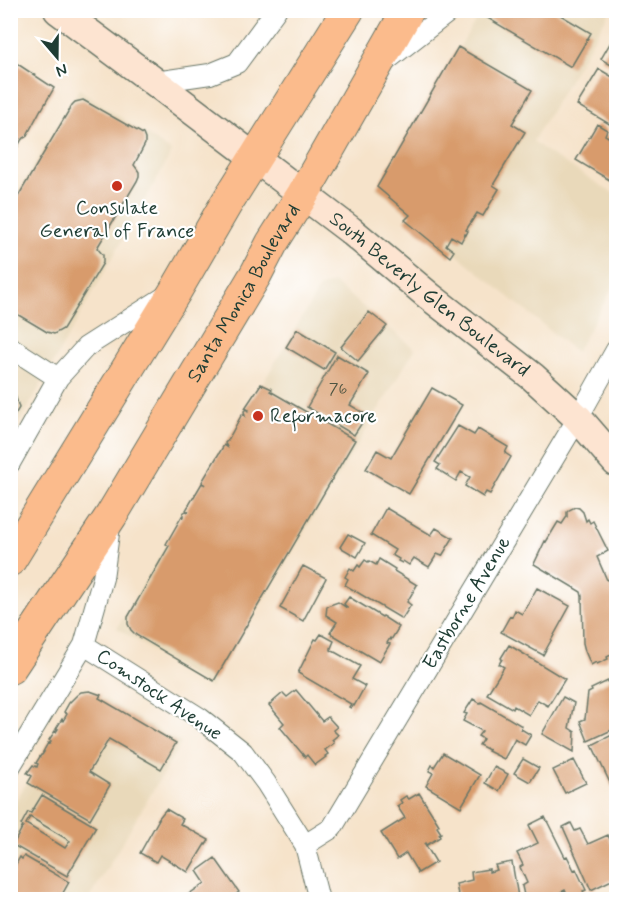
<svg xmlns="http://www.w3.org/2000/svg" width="627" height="910" font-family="Mynerve,sans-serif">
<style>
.built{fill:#e9d9ba}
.building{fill:#d89b6c;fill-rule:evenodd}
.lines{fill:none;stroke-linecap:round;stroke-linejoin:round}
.street-casing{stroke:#6a7768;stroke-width:22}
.secondary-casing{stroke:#6a7768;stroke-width:31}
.primary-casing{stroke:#6a7768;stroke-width:34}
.street{stroke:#fff;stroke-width:20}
.secondary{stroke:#fde4d1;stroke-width:28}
.primary{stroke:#fbbb8c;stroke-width:32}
.poi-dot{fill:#c8321e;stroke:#fff;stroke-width:2}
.labels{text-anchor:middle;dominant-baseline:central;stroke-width:4.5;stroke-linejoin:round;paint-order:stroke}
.number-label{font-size:16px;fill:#4d5442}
.poi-label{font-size:20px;fill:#1f3d34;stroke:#fff}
.street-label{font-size:20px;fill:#1f3d34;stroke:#fff}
</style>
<rect width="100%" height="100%" fill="#fff"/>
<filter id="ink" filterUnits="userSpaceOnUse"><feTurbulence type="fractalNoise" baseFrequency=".0167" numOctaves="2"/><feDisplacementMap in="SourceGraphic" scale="12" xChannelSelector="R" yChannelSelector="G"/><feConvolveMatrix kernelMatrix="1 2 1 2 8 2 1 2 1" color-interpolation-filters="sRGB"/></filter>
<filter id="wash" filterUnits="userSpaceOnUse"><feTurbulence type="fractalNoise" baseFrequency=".008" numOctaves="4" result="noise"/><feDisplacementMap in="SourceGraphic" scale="24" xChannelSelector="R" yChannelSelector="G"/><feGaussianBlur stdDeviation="1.35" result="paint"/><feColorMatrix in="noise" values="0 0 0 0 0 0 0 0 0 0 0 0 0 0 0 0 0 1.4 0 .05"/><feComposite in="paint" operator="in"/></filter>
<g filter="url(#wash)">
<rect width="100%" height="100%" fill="#f6e3ca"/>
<path class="built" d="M481 11H610L533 141 547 152 616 195V282L576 352 376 188Z
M79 89 172 152 11 438V205Z
M334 283 415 349 210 688 117 628 320 287Z
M84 687 181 743 89 899H11L10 810Z"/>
<g id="blocks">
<path class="building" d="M480 10H552L591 33 571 67 479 13Z
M616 33V68L601 59Z
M458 47 532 90 512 124 525 132 493 185 499 189 483 216 477 213 466 230 468 231 466 235 465 234 461 242 451 236 446 245 454 251 450 257 405 220 410 215 377 187Z
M10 59 54 88 42 109H41L26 137 22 139 10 160Z
M599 69 616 79V90L614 94 616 96V128L577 105Z
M83 100 143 134 145 139V144L134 165 137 169 139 172V176L137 181 97 248 103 255V263L63 329 54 334 47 332 10 310V210L72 105 75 102Z
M597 124 607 130 605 135 616 142V184L576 160Z
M369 312 387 326 358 361 341 347Z
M297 329 335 352 324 370 286 347Z
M337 355 369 374 350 405 367 415 354 435 307 407Z
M261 384 272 389 270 391 355 440 214 681 136 635 131 630 128 624V617L169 546 166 544 182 516 183 517V513L186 511 189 512 186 510 202 483 205 485 202 482 203 480 224 445 227 447 225 443 228 440 242 414 245 416 244 411 246 409 248 411 249 410 245 408Z
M10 386 13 387 19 408 10 423Z
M432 388 462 405 409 494 366 469 377 450 391 458Z
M458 426 474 435 478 429 508 447 505 453 511 457 490 494 486 492 483 497 465 486 470 477 461 472 456 481 437 469 440 465 435 462Z
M575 507 579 508 583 512 586 521 588 519 590 523 593 521 608 551 597 557 607 580 616 576V652L607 657 608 659 597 664 596 662 591 665 585 651 583 643 582 596 581 592 534 564 545 541 546 542 558 522 562 524 566 518 567 517V512L569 510Z
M386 508 431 535 436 528 453 538 442 556 437 554 429 567 414 558 409 565 403 561 402 563 398 561 399 559 392 555 395 550 371 535Z
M348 534 365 543 357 557 340 547Z
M379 559 395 569 394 571 417 585 407 602 411 605 402 619 345 585 348 579 345 577 350 568 354 571 358 565 360 567 365 560 368 562 369 561 376 565Z
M303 566 326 578 303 621 280 608Z
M537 588 570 606 543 655 501 632 510 616 512 617 515 610 522 614Z
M349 597 382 617 383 616 385 617V618L399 627 391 640 390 638 387 643 390 644 379 662 330 633 337 622 326 615 327 606 338 602 347 608V607L344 604Z
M321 634 334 641 331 648V650L360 666 352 679 365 686 354 706 353 705 351 708 349 707 351 704 298 673 315 639 317 640Z
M509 645 565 679 548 706 538 700 529 715 514 706 513 709 487 694 504 667 499 664 502 659 501 658Z
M616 677V728L588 741 580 721 585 719 588 693 592 691 591 689Z
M296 690 322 721 328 717 337 727 333 730 338 735 332 740 334 743 325 750 328 754 325 756 326 757 315 765 307 755 305 757 280 727 284 723 269 705 283 693 287 697Z
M90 691 101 695 99 698 176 743 161 769 109 739 89 772 110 785 90 819 28 783 32 776 27 773 33 765 37 767 38 764 36 763 41 755H42L44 752H43L48 743 49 744 51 741 49 740 55 731 56 732 58 729H56L62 719 63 721 67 714 64 712 69 703 77 695 81 692Z
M563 697 574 703 569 728 575 732 574 752 542 734Z
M473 699 480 703 481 702 522 726 521 729 531 735 525 745 515 739 504 759 488 751 489 750 479 745 483 739 478 736 482 731 463 721 467 714 464 713Z
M616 733V785L612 787 592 745Z
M443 753 480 775 461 807 426 786 433 773 429 771 432 765 434 767Z
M523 759 539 768 530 782 514 773Z
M574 760 586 783 565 793 553 770Z
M494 767 508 774 499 791 485 783Z
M419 793 439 825 437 827 441 833 439 834 440 837 427 845 426 843 425 844 436 862 418 873 406 853 397 859 381 833 405 818 397 806 402 803 400 800 406 796 409 799Z
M42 795 96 827 67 876 13 845 23 826 21 825 28 812 31 813ZM30 817 70 841 65 848 26 824Z
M166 809 183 819 180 824 209 840 206 845 205 844 188 872 160 855 156 862 140 853 159 819H158Z
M545 817 565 857 567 856 574 870 576 869 586 890 583 891 585 895 576 900 574 897 569 899 565 890 551 897 552 900H525L522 886 527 883 520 867 523 865 517 853 538 843 529 825Z
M571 823 575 831 580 829 588 844 608 835 616 853V878L591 890 563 827Z
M24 856 69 882 59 900H10V879L14 873 12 871 20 857 22 859Z
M215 858 239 892 228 900H184L183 898 205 883 197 871Z
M512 862 518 897H517V900H499V896L479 900H459L456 884 472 880 471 872 489 869V872L497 870 495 865Z"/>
</g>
</g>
<g filter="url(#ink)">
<use href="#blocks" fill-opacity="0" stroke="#6a7768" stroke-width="1.5"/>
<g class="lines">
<g class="street-casing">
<path id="street" d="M387 60 451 10
M155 82 210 74 237 63 276 10
M10 347 58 378
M10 463 58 378 86 347 169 294
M84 645 200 718 243 752 266 783 305 845 319 900
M10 767 84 645 103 578 110 526
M305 845 332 828 578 418 616 350"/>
</g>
<g class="secondary-casing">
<g id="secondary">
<path id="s1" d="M58 10 155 82 350 230 429 296 533 377 578 418 616 462"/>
</g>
</g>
<g class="primary-casing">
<g id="primary">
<path d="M10 560 176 290 226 204 348 10"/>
<path id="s2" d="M10 668 111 516 256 274 272 243 303 194 408 10"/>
</g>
</g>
<use href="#street" class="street"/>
<use href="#secondary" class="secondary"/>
<use href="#primary" class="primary"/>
</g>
</g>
<g class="poi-dot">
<circle cx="117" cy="186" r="6"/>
<circle cx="258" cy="416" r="6"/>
</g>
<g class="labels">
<g class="number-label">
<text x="338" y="389">76</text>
</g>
<g class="poi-label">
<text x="117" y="208">Consulate<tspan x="117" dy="23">General of France</tspan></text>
<text x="270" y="416" text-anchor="start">Reformacore</text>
</g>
<g class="street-label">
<text stroke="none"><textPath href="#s2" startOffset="442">Santa Monica Boulevard</textPath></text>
<text stroke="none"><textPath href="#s1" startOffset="468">South Beverly Glen Boulevard</textPath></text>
<text transform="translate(467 603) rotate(-59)">Eastborne Avenue</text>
<text transform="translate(159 695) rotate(34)">Comstock Avenue</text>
</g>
</g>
<rect width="627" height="910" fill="none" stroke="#fff" stroke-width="36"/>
<g transform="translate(57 57) rotate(160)" stroke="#ffffff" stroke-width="4.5" paint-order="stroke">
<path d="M0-4.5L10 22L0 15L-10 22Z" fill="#1f3d34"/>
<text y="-9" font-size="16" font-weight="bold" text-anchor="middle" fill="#1f3d34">N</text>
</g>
</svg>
